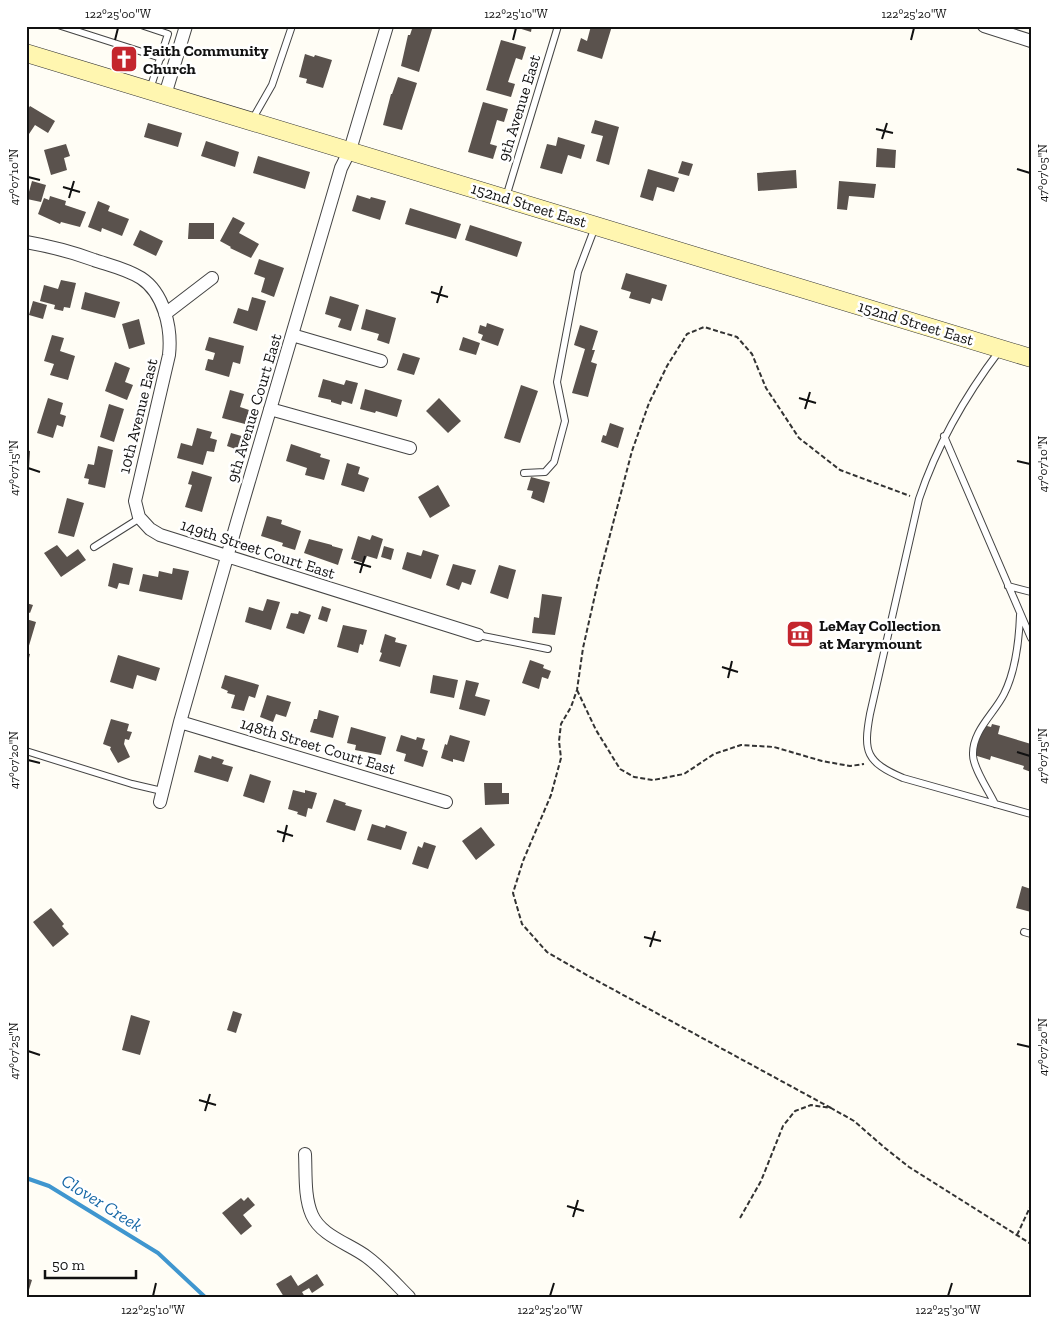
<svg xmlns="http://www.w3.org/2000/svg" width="1057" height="1323" font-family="'Zilla Slab',serif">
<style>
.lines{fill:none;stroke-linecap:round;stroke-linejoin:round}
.stream{stroke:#3f96cf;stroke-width:4}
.building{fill:#5a524d}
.service-casing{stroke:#444;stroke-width:8}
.minor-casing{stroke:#444;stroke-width:14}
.secondary-casing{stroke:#333;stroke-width:19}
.path{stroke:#333;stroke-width:2;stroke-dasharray:5 2.5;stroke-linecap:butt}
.service{stroke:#fff;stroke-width:6}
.minor{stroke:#fff;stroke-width:12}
.secondary{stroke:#fff6b0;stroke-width:18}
.ticks{fill:none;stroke:#111;stroke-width:2}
.labels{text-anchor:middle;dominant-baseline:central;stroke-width:5;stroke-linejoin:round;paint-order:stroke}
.poi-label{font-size:16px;font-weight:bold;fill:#111;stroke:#fff;text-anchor:start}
.street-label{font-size:16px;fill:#111;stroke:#fff}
.water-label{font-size:18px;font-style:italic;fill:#1768a6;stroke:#fff}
.neatline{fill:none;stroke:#111;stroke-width:2}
.ticks-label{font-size:12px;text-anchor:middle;fill:#111}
</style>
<rect width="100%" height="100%" fill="#fffdf5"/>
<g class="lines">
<path class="stream" d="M26 1178 49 1186 158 1253 205 1297"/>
</g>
<path class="building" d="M413 26H433L419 72 401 66 408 35H410Z
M512 26H532L531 32Z
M591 26H612L602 59 577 51 581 38 587 41Z
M501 40 526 47 522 60 516 58 508 82 515 84 511 97 486 90Z
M305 54 314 57 315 55 332 60 323 88 306 83 307 79 299 77Z
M398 77 417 83 402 130 383 125 391 94H392Z
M483 102 508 109 504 122 497 120 490 144 497 146 493 159 468 152Z
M30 106 55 121 48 133 35 125 29 134 26 133V112Z
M595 120 619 127 609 165 596 161 603 136 591 133Z
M148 123 182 133 178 147 144 137Z
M558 137 585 145 581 159 568 155 562 174 540 168 547 144 556 146Z
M206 141 239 152 235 167 201 156Z
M66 144 70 156 64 158 67 170 51 175 44 150Z
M877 148 896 150 895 168 876 167Z
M258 156 310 172 305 189 253 173Z
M682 161 693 164 689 176 678 173Z
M648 169 679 178 674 192 657 187 653 201 640 197Z
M796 170 797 188 758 191 757 173Z
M32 181 46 185 41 202 27 199Z
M839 181 876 184 874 198 849 196 847 210 837 209Z
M357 195 370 199 371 197 386 201 380 220 352 211Z
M50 196 66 201 65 205 86 212 80 227 61 222 60 224 38 214 44 198 49 200Z
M98 201 110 206 108 211 129 219 122 236 102 228 101 232 88 227Z
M410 208 461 224 456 239 405 224Z
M233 217 245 223 239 233 259 244 251 258 230 248 231 247 220 241Z
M189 223H214V239H188Z
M470 225 522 242 517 257 465 240Z
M140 230 163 241 156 256 133 245Z
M259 259 284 268 274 297 261 292 265 278 254 274Z
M626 273 667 285 662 301 652 298 650 304 629 298 631 292 621 289Z
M61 280 76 283 70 308 64 307 63 311 54 309 55 305 40 301 44 285 58 289Z
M85 292 120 302 115 318 81 309Z
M330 296 359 305 351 331 338 327 341 319 325 314Z
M252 297 266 301 257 331 233 323 238 308 248 311Z
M33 301 47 305 43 319 29 315Z
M366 309 396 318 389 344 377 340 379 334 361 329Z
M139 319 145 344 129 349 122 324Z
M487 323 504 329 498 346 481 340 483 335 478 333 480 325 486 327Z
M580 325 598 331 592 350H595L591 362 597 364 588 397 572 393 585 349 574 345Z
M52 335 64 338 60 351 75 356 68 380 50 375 54 364 44 361Z
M209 337 244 346 240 364 233 362 229 377 205 370 208 359 213 360 215 353 205 350Z
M463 337 480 343 476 355 459 350Z
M403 353 420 358 414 375 397 370Z
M115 362 130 368 125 382 133 385 127 400 105 391Z
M323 379 344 385 346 380 358 383 352 404 342 401 341 405 331 402V400L318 397Z
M521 385 538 391 520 443 504 438Z
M365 389 402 400 397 417 376 411 375 413 360 409Z
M230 390 244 394 240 407 249 410 245 424 222 418Z
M48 398 63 403 60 414 66 416 63 427 57 425 53 438 37 433Z
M439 398 461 421 448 433 426 411Z
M109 404 124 409 114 442 100 437Z
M610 423 624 428 618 448 601 442 603 435 606 436Z
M197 428 212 432 210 438 217 440 214 452 207 451 203 465 177 458 181 443 192 446Z
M231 433 245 437 241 451 227 446Z
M291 444 321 454 320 457 330 460 324 480 305 475 307 468 286 461Z
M98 446 113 450 105 488 88 484 89 479 84 478 88 464 94 465Z
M26 450 30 451 29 468H26Z
M347 463 360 467 358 474 369 478 364 492 341 485Z
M192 471 212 477 202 512 185 507 192 485 188 484Z
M531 477 550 482 544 503 531 498 533 491 527 490Z
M438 485 450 506 430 518 418 497Z
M67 498 84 503 74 537 58 533Z
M267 516 282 520 281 524 301 531 295 550 282 546 283 543 261 536Z
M372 535 383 539 377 559 367 556 364 563 351 559 358 536 370 540Z
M309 539 332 545V546L343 549 338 565 304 553Z
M57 545 67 557 78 549 86 560 61 577 44 553Z
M384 546 394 549 391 560 381 557Z
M423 550 439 555 431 579 402 569 407 552 421 556Z
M113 563 133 568 129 585 119 583 117 589 108 586Z
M453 564 476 570 471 585 462 582 459 590 446 585Z
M499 565 516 570 508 599 490 593Z
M173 568 189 571 182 600 139 591 143 574 158 577 159 571 172 574Z
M542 594 562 597 555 635 532 633 534 617 539 618Z
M267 599 280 602 271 630 245 622 249 607 263 611Z
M26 603 33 605 30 613 26 611Z
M322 606 331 609 327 622 318 619Z
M299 611 311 615 304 634 286 628 291 613 298 614Z
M26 619 36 622 28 649H26Z
M343 625 367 630 363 645 360 644 358 653 337 647Z
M385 634 396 638 395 642 407 645 400 667 379 661 382 653 380 652Z
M26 653 30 654 27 666H26Z
M118 655 160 668 156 681 137 675 133 689 110 682Z
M530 660 544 665 543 668 551 671 548 679 542 677 539 689 522 683Z
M225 675 259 685 255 698 249 696 244 711 231 708 235 695 227 693 228 691 221 688Z
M433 675 458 680 454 698 430 693Z
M466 680 479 683 475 696 490 700 485 716 459 709Z
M267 695 291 702 286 717 276 714 273 722 260 717Z
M319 710 339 716 333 738 310 732 314 719H317Z
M111 719 129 724 127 731 132 732 129 740 125 739 124 744 130 757 118 763 110 749 111 747 103 744Z
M992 724 1000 726 998 734 1031 744V772L1023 769 1024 766 991 756 990 760 974 755 983 725 991 727Z
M351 727 386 737 381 755 355 750 356 745 347 743Z
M401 735 416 740 417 737 425 739 422 749 428 751 423 767 404 761 406 754 396 751Z
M450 735 470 741 464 762 453 759V762L441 758 445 744 447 745Z
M199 755 211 759 212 756 224 760 222 764 233 767 228 782 194 772Z
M250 774 271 781 264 803 243 796Z
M484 783H502V793H509V804L485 805Z
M293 790 305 793V790L317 793 312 809 308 808 306 817 297 814 298 812 288 809Z
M334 799 346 803 345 805 362 810 355 831 326 822Z
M372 824 385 828 386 825 407 832 401 850 367 840Z
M481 827 495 845 476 860 462 841Z
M424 842 436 846 428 869 412 864 418 846 422 848Z
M1022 886 1031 889V912L1016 908Z
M51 908 64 924 62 926 69 934 53 947 33 922Z
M233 1011 242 1014 236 1033 227 1030Z
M131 1015 150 1021 140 1055 122 1050Z
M248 1197 255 1205 243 1215 252 1226 241 1235 222 1213 241 1198 244 1201Z
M317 1274 324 1285 312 1293 309 1288 302 1292 305 1297H284L276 1284 291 1275 298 1286Z
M26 1278 32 1280 27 1296H26Z"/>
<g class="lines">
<g class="service-casing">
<path id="service" d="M61 26 161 58
M144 26 168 34 150 89
M252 120 272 85 292 26
M506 197 558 26
M1000 350C965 396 937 445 919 499L870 714C863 752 866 762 903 778L1031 814
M944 436 1031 638
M524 473 545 472 554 462 565 421 557 382 578 272 595 227
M94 547 140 518
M1008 586 1031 592
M478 635 548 649
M26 751 132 784 162 791
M995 804C989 791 973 768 973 755 972 731 994 714 1004 694 1016 670 1019 642 1020 615
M1024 932 1031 934"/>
</g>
<g class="minor-casing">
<path id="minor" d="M984 26 1031 41
M165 95 186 26
M26 242C49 246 72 252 94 260 109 265 127 269 141 278 164 293 172 328 169 355L135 501 139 517 150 529 160 535 478 635
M165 314 212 278
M292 335 381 361
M270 409 410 448
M180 722 446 802
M160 802 180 722 237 522 341 168 350 150 387 26
M305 1154C306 1173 304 1197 312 1215 321 1236 350 1244 367 1257 382 1268 396 1284 409 1297"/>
</g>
<g class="secondary-casing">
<path id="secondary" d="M26 53 1031 358"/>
</g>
<path class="path" d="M577 690 596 730 620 769 634 777 653 780 684 774 714 754 741 745 774 747 822 761 850 766 864 764
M831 1108 592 978 547 952 522 924 513 893 523 861 551 795 561 758 559 741 561 724 571 707 577 690 583 648 600 573 632 451 649 403 667 366 687 334 704 327 737 337 752 354 766 388 799 438 840 470 910 496
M740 1218 761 1181 783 1126 795 1111 811 1105 831 1108 854 1121 885 1148 909 1167 1031 1244
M1017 1235 1031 1205"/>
<use href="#service" class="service"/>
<use href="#minor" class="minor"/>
<use href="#secondary" class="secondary"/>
</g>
<path class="ticks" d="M115 40 118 28M513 40 516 28M911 40 914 28M876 129 893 133M882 139 887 123M1017 169 1030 173M28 177 40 180M63 187 80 192M69 198 74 181M431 292 448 297M437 303 442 286M799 398 816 403M805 409 810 392M1017 461 1030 464M28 468 40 472M354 562 371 567M360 573 365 556M722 667 738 672M728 678 732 661M1017 752 1030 756M28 760 40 763M277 831 293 836M283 842 287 825M644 937 661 941M650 947 655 931M1017 1044 1030 1047M28 1051 40 1055M199 1100 216 1105M205 1111 210 1094M567 1206 584 1211M573 1217 578 1200M153 1296 156 1283M550 1296 554 1283M948 1296 952 1283"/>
<defs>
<g id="church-square" transform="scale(1.4375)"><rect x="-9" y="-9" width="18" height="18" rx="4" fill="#c4262e" stroke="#fff"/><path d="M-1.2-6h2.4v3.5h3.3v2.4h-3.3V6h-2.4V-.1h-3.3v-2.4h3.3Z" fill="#fff"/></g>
<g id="museum-square" transform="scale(1.4375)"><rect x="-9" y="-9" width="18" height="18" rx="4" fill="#c4262e" stroke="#fff"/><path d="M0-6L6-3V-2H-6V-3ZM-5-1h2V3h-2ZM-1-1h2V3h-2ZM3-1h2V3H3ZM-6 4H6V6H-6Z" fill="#fff"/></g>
</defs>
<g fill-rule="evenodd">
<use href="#church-square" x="124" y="59"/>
<use href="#museum-square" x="800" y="634"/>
</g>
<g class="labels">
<g class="poi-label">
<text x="143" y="50">Faith Community<tspan x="143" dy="18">Church</tspan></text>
<text x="819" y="625">LeMay Collection<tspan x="819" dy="18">at Marymount</tspan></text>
</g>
<g class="street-label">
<text transform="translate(519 108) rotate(-73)">9th Avenue East</text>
<text transform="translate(529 205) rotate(17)">152nd Street East</text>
<text transform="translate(916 323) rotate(17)">152nd Street East</text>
<text transform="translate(254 408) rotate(-73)">9th Avenue Court East</text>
<text transform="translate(138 416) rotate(-76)">10th Avenue East</text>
<text transform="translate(258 549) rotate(18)">149th Street Court East</text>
<text transform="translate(318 746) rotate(17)">148th Street Court East</text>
</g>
<g class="water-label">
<text transform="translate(102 1203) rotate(32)">Clover Creek</text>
</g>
</g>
<rect width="1057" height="1323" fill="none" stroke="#ffffff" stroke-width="55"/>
<path d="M45 1270v8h91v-8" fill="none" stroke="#111111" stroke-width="2.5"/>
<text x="52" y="1270" font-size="15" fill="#111111" stroke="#ffffff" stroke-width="4" paint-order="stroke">50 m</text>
<rect x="28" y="28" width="1002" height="1268" class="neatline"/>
<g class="ticks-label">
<text x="118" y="18">122°25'00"W</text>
<text x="516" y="18">122°25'10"W</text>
<text x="914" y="18">122°25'20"W</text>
<text transform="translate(1043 173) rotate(-90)" y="4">47°07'05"N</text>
<text transform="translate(14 177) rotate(-90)" y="4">47°07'10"N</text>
<text transform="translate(1043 464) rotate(-90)" y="4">47°07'10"N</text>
<text transform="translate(14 468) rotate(-90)" y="4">47°07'15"N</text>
<text transform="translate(1043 756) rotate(-90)" y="4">47°07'15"N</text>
<text transform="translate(14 760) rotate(-90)" y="4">47°07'20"N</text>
<text transform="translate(1043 1047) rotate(-90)" y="4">47°07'20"N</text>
<text transform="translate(14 1051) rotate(-90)" y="4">47°07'25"N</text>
<text x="153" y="1314">122°25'10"W</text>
<text x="550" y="1314">122°25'20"W</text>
<text x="948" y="1314">122°25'30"W</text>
</g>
</svg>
